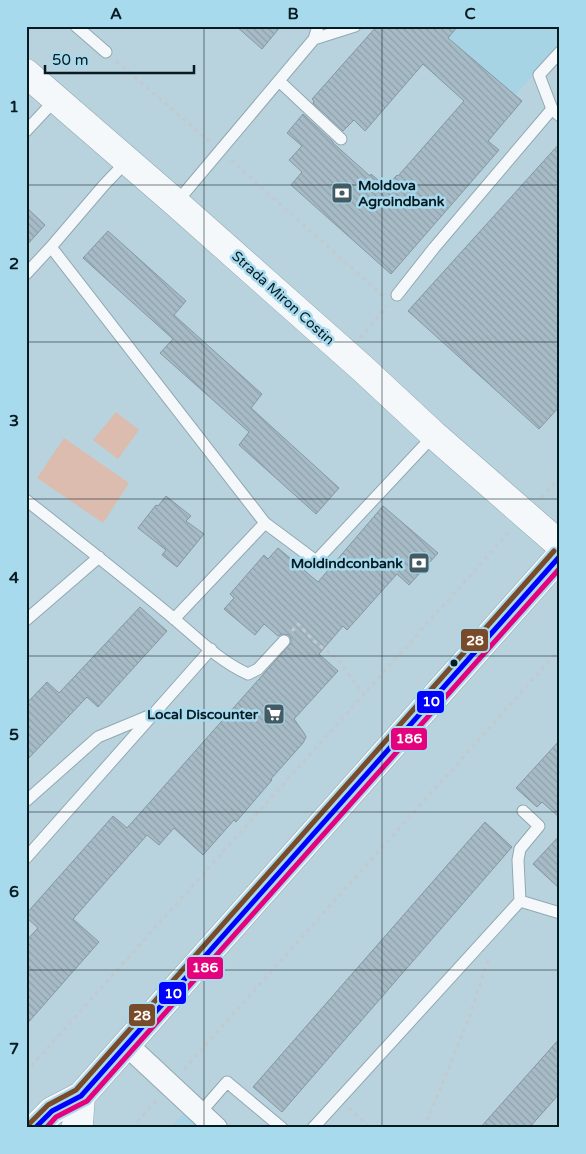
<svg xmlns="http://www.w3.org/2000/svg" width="586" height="1154" font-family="'Varela Round',sans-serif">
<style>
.built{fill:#a7d4e5}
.green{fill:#dbbcaf}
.building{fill:url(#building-back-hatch);stroke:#8598a2}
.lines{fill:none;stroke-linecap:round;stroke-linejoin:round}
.lane-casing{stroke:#92a8b0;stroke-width:13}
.street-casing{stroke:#92a8b0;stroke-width:24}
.secondary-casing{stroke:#92a8b0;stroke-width:29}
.primary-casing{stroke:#92a8b0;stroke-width:29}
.path{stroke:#c1cace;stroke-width:3;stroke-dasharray:4 4;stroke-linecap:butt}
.lane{stroke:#f4f8fa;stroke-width:11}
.street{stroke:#f4f8fa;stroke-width:22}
.secondary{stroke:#f4f8fa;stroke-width:28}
.primary{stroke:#f4f8fa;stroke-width:28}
.bus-1-casing{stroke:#a8daee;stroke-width:9}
.bus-2-casing{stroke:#a8daee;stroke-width:9}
.bus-3-casing{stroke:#a8daee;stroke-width:9}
.bus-1{stroke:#00f;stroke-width:5}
.bus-2{stroke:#e5007d;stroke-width:5}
.bus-3{stroke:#7a4b2a;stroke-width:5}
.grid{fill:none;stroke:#071b22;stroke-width:1;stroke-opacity:0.55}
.bus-dot{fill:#071b22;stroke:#a8daee;stroke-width:2}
.labels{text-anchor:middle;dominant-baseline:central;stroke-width:5;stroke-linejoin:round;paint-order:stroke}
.poi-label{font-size:14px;font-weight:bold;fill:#071b22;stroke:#a8daee;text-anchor:end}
.street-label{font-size:14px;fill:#071b22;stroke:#a8daee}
.line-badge{stroke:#a8daee;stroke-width:2}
.badge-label{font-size:14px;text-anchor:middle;font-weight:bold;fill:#fff}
.neatline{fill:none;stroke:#071b22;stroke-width:2}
.grid-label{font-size:16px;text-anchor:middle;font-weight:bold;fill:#071b22}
</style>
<defs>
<pattern id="building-back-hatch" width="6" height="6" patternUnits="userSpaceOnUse" patternTransform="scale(1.25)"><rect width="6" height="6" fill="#a7bbc6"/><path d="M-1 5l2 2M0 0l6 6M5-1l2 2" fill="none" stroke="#8ea0aa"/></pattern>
</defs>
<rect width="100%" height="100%" fill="#b8d3de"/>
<path class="built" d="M434 26H560V43L515 96Z
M185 1112 203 1128H170Z"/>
<path class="green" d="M116 412 139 430 118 459 93 440Z
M64 438 129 483 103 523 37 478Z"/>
<path class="building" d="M236 26H281L262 49Z
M377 26H458L448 38 522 101 488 141 499 150 391 274 291 185 302 172 289 160 302 146 287 133 303 114 333 142V143L370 176 371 174 386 187 397 175 398 176 464 101 423 64 365 131 354 120 343 131 313 103 314 101 312 99Z
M560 143V406L539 429 408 311Z
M26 207 45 225 26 246Z
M108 231 186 301 174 315 262 394 251 408 339 488 316 514 239 445 249 432 160 353 173 339 83 258Z
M166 496 191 516 186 521 204 534 177 567 162 555 166 550 138 528 156 505 158 506Z
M383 506 438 553 409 585 397 574 347 630 343 626 319 654 338 671 294 719 304 733 306 737 303 743 271 779 272 780 236 822 234 820 203 855 174 828 159 845 147 835 73 919 99 942 26 1025V941L38 928 26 917V914L113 816 127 828 291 643V639L289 635 282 634 278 636 264 624 255 635 224 609 234 598 230 594 264 555 268 559 278 548 318 582Z
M140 607 167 631 98 707 87 697 26 761V704L47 682 59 693Z
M560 740V818L542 802 537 807 516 788Z
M485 822 512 847 282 1112 253 1087Z
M560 835V889L533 864Z
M560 1038V1093L529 1128H480Z"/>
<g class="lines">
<g class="lane-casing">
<path id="lane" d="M76 26 106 52
M314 39 355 26
M560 52 539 75 552 109 560 116
M279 81 341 139
M26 131 56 99
M127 161 104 185 51 247 265 523 316 561 434 435
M176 203 314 39 318 26
M26 274 51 247
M397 295 434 248 552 109
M26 500C73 537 120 574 166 612 193 634 217 660 248 674L258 669 284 641
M174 619 265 523
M26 620 99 557
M26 801 98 737 151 715
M26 858 211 649
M520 901 518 860 520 849 539 826 523 811
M200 1113 227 1082 282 1128
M313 1128 520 901 560 913"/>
</g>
<g class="street-casing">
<path id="street" d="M127 1045 216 1128"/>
</g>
<g class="secondary-casing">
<path id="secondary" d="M26 73 176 203 362 368 434 435 560 545"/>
</g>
<g class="primary-casing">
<path id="primary" d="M35 1128 52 1111 81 1096 560 556
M75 1128 79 1123 81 1096"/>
</g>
<path class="path" d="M116 61 209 141
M231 160 383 296
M360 338 387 306
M541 498 560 477
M292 631 298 624 314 641 341 662 345 670 364 694
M184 1069 560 649
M26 1072 509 532
M349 1108 371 1128
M132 1128 157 1100
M424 1128 469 1018 488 960"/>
<use href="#lane" class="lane"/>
<use href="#street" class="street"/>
<use href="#secondary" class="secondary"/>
<use href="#primary" class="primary"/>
<g class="bus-1-casing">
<path id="bus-1" d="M35 1128 52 1111 81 1096 560 556"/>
</g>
<g class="bus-2-casing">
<path id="bus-2" d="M46 1128 56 1117 87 1101 560 568"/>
</g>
<g class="bus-3-casing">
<path id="bus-3" d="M30 1123 48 1105 76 1090 554 551"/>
</g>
<use href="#bus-1" class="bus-1"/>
<use href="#bus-2" class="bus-2"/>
<use href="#bus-3" class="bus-3"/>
</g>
<path class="grid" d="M204 26V1128M382 26V1128M26 185H560M26 342H560M26 499H560M26 656H560M26 812H560M26 970H560"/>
<defs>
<g id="bank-square" transform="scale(1.125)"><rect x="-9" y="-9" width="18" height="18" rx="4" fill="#455b64" stroke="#a8daee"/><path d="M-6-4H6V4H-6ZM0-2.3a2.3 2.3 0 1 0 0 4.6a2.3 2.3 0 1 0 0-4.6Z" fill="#fff"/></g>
<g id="supermarket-square" transform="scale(1.125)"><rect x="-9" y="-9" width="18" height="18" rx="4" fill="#455b64" stroke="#a8daee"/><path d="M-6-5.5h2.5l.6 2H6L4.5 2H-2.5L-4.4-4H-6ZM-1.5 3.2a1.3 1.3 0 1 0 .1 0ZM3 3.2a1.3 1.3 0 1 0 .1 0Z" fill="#fff"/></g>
</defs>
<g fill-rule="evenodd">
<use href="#bank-square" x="342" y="193"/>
<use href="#bank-square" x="419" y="563"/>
<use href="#supermarket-square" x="274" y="714"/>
</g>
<circle class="bus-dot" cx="454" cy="663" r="4.5"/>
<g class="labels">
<g class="poi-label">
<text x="358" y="185" text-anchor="start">Moldova<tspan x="358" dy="16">Agroindbank</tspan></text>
<text x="403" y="563">Moldindconbank</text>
<text x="258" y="714">Local Discounter</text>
</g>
<g class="street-label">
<text transform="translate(283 298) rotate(42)">Strada Miron Costin</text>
</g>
</g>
<g class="line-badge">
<rect x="460" y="628" width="29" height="24" rx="5" fill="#7a4b2a"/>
<rect x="416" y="690" width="29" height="24" rx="5" fill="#00f"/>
<rect x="390" y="727" width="38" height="24" rx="5" fill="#e5007d"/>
<rect x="186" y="956" width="38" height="24" rx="5" fill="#e5007d"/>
<rect x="158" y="981" width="29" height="24" rx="5" fill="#00f"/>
<rect x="128" y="1003" width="28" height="24" rx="5" fill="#7a4b2a"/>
</g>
<g class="badge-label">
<text x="475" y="645">28</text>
<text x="431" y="706">10</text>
<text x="409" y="743">186</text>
<text x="205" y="972">186</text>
<text x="173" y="998">10</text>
<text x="142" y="1020">28</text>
</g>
<rect width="586" height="1154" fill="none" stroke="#a8daee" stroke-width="55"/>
<path d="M45 65v8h149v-8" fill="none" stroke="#071b22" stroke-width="2.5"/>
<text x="52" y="65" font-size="15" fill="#071b22" stroke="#a8daee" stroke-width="4" paint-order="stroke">50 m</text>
<rect x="28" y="28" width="530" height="1098" class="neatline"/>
<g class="grid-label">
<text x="116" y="19">A</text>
<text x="293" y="19">B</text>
<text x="470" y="19">C</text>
<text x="14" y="112">1</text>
<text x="14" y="269">2</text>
<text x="14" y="426">3</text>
<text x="14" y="583">4</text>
<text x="14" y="740">5</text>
<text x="14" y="897">6</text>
<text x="14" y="1054">7</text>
</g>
</svg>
